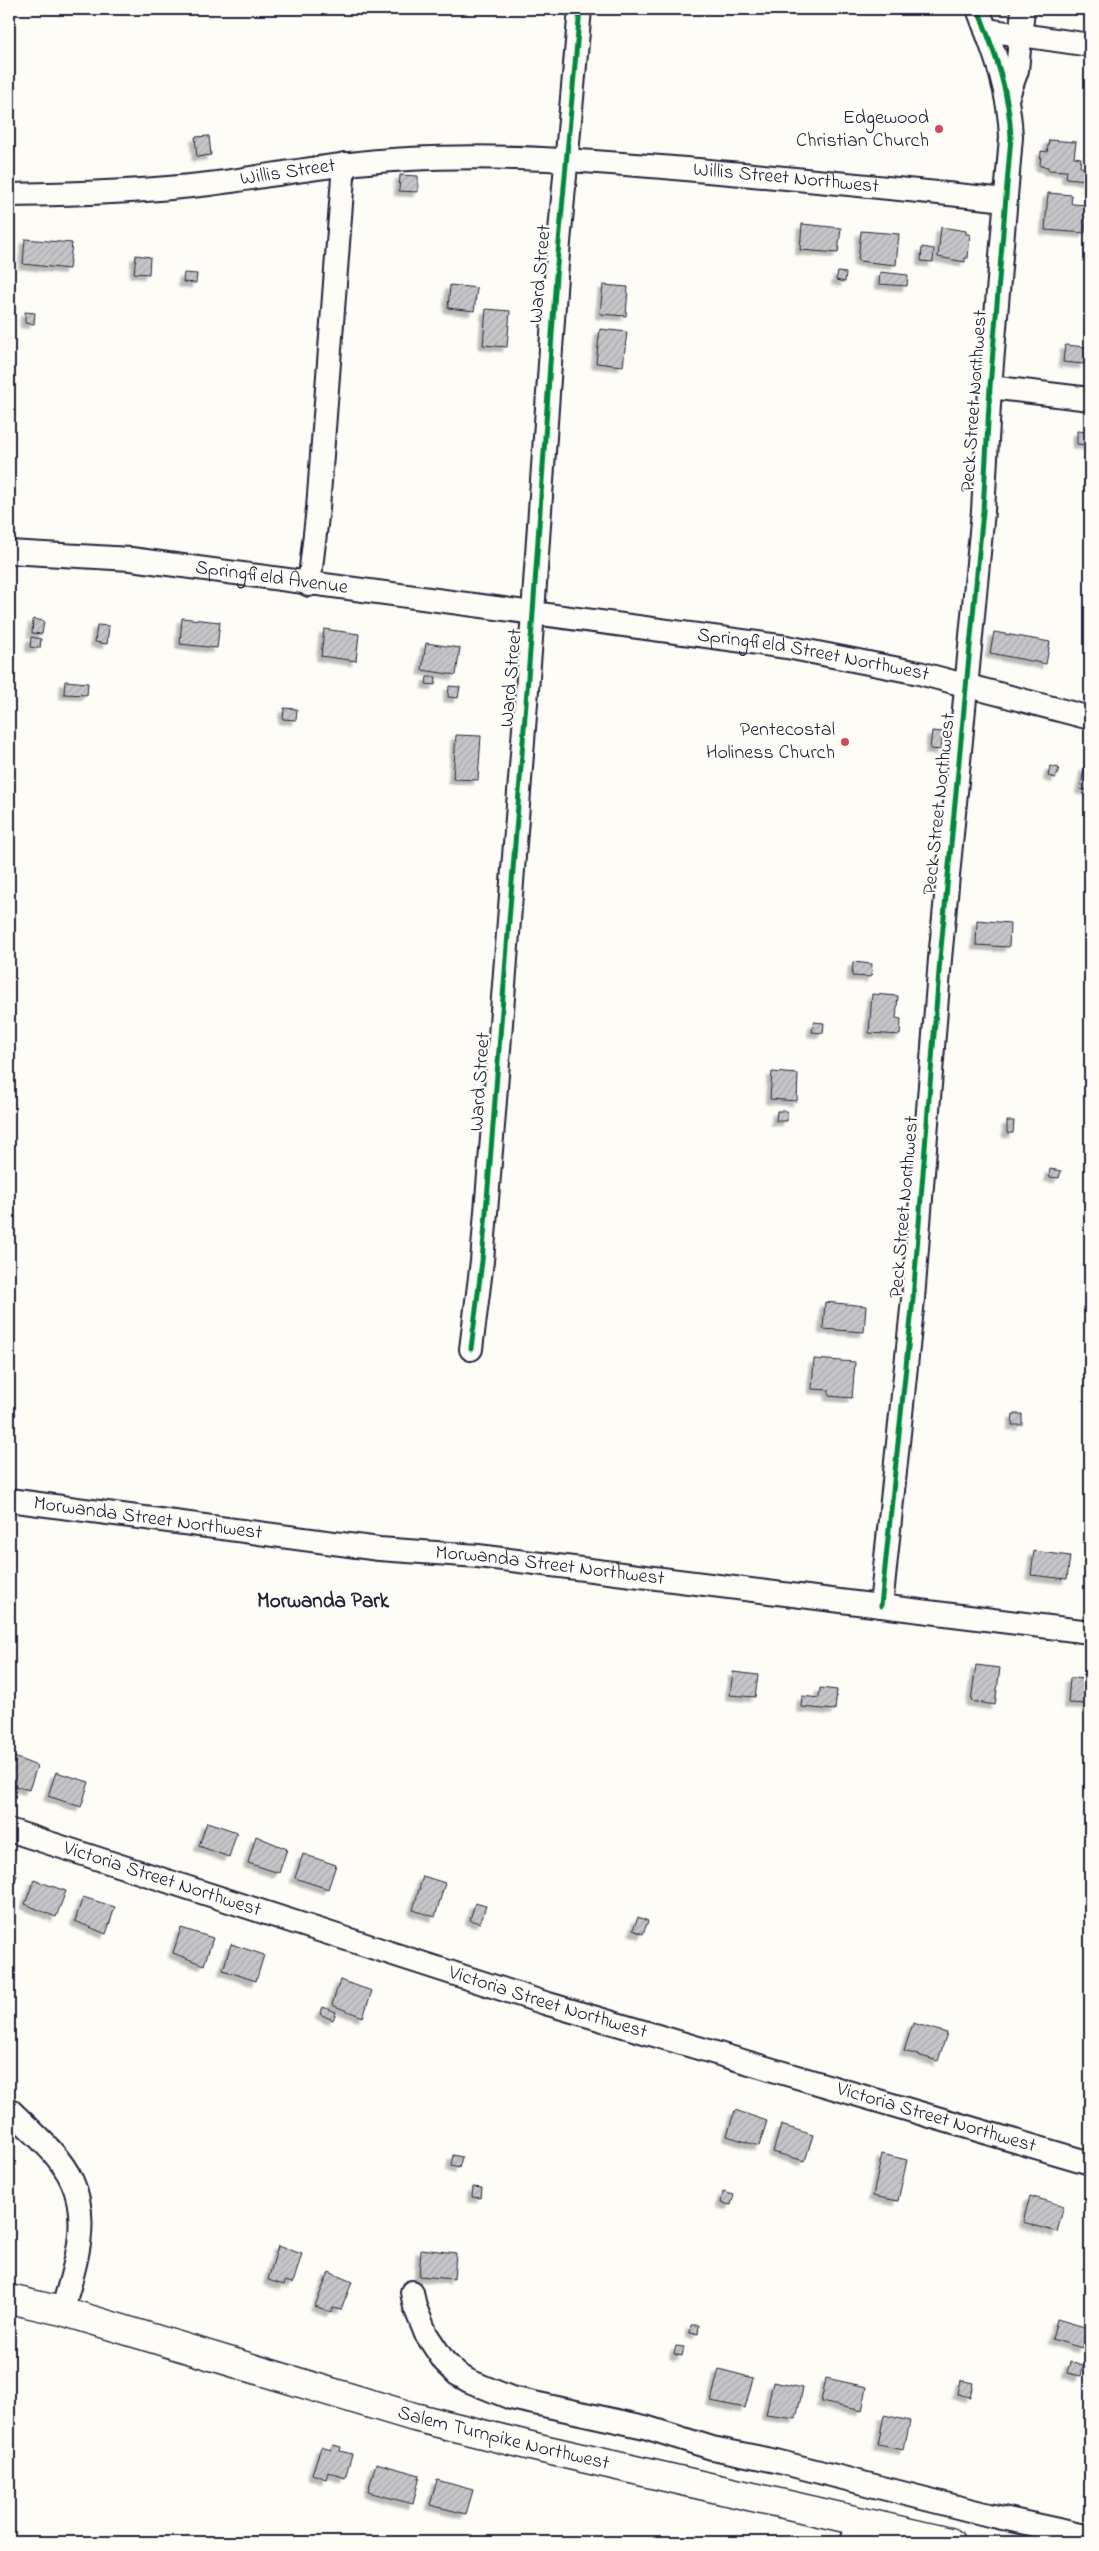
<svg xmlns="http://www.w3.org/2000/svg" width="1099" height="2551" font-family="'Indie Flower',sans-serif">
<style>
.building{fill:url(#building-hatch);stroke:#22223b;filter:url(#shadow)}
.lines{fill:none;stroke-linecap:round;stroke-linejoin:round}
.street-casing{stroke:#22223b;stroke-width:26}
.secondary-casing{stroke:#22223b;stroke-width:31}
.street{stroke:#fdfcf7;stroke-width:22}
.secondary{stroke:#fdfcf7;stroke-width:28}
.cycleway-casing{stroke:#fdfcf7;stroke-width:8}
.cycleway{stroke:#00873e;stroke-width:5}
.poi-dot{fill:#d1495b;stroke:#fdfcf7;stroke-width:2}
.labels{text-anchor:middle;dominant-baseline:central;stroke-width:4.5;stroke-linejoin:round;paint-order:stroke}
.poi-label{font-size:20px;fill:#22223b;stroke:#fdfcf7;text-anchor:end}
.street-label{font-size:20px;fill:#22223b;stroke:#fdfcf7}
.neighbourhood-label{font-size:21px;font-weight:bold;fill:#22223b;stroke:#fdfcf7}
</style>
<defs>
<pattern id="building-hatch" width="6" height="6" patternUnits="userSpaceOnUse" patternTransform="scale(1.25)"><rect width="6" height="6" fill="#c6c6c8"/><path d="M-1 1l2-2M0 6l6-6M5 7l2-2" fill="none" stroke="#aaaaad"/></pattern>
<filter id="shadow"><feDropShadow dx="-4.5" dy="4.5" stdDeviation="1" flood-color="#0004"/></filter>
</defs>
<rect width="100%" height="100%" fill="#fdfcf7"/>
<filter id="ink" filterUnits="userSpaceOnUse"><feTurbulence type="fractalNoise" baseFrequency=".02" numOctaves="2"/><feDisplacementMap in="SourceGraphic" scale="10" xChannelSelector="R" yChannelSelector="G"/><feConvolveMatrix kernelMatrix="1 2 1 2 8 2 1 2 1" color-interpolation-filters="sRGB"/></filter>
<g filter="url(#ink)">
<path class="building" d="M209 136 211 155 197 157 195 137Z
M1049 140 1076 142 1074 157 1081 158 1080 167 1088 168 1087 180 1066 178 1067 171 1048 170V167L1040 166 1041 151 1047 152Z
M400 175 418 176V192L399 191Z
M1048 193 1072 195 1071 203 1073 204 1087 205 1085 233 1045 230Z
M802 224 841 228 838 253 800 250Z
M941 227 966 231V234H970L968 258H965V262L938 257Z
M861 231 899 234 896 265 858 261Z
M25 239 72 243 69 269 23 264Z
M922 247 934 249 933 262 921 261Z
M136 255 150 257 149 274 134 273Z
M838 272 846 273 845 282 836 280Z
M880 272 908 275 907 286 879 284Z
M184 273 197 274 196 283 183 282Z
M450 285 477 288 474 311 448 308Z
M603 285 628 287 626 316 600 314Z
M486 309 510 311 507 347 483 345Z
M25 312 35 313 34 324 25 323Z
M600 329 627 332 623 366 596 363Z
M1065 345 1086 347 1084 364 1063 362Z
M1077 431 1090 432V445L1077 444Z
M182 618 220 622 217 648 180 644Z
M33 619 44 621 42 634 32 633Z
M97 625 109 626 107 644 95 642Z
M324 629 359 634 356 661 321 656Z
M994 632 1050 642 1046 664 990 653Z
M31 637 41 639 40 648 30 647Z
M426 643 460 648 456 675 422 670Z
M427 677H436L435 685 426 684Z
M65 681 88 683 87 695 64 694Z
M449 686 460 687 458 698 448 697Z
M284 708 297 709 296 720 283 719Z
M932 731 943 732 941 750 930 749Z
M456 735 481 736 478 780 453 779Z
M1050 766 1059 768 1056 778 1048 776Z
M1085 766 1090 767V791L1080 789Z
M977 920 1010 923 1009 947 976 945Z
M853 962 872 964 871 977 852 976Z
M872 994 898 996 896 1018 901 1019 900 1035 869 1033Z
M814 1022 824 1023 823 1033 812 1032Z
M772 1072 798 1074 797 1101 770 1099Z
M777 1111H787V1121H776Z
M1007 1121H1014L1013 1133H1007Z
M1050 1169 1061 1171 1059 1178 1049 1177Z
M825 1302 866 1306 864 1332 823 1329Z
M814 1359 855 1362 852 1398 829 1396V1390L812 1389Z
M1013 1414H1022V1425H1012Z
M1034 1551 1070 1556 1067 1579 1031 1575Z
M976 1665 1000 1668 995 1705 971 1701Z
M733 1672 758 1675 755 1697 730 1695Z
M1070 1678 1090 1679V1704L1068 1703Z
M820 1688 837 1690 835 1710 801 1707 802 1696 819 1698Z
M9 1755 37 1766 29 1790 9 1784Z
M56 1772 89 1782 81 1807 48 1796Z
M207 1822 237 1832 229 1857 199 1846Z
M256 1836 287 1849 279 1873 248 1863Z
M303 1854 336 1865 328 1889 295 1878Z
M9 1872 17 1875 9 1900Z
M423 1876 445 1883 435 1917 413 1910Z
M34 1880 66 1891 56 1917 25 1904Z
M83 1897 115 1907 106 1934 75 1921Z
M475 1903 486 1906 480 1923 470 1920Z
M638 1917 648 1921 643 1934 633 1930Z
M181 1928 213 1938 204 1965 173 1953Z
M231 1944 264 1955 256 1981 223 1970Z
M340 1980 372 1991 363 2017 332 2005Z
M323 2007 336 2012 333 2020 320 2014Z
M913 2023 947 2033 938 2061 904 2051Z
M735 2110 767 2121 759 2146 727 2136Z
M781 2125 813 2135 805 2161 773 2152Z
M882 2154 907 2160 898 2201 873 2196Z
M453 2155 462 2157 459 2168 451 2166Z
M473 2187 482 2188 481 2198 472 2197Z
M723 2192 734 2195 731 2205 721 2203Z
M1030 2196 1064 2206 1057 2232 1023 2222Z
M278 2246 302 2254 293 2283 285 2281 284 2285 268 2280Z
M421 2249 456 2253 454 2279 419 2276Z
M329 2272 352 2282 341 2310 333 2308 331 2312 315 2306Z
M1057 2319 1088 2328 1082 2348 1052 2339Z
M691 2325H699L698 2334 690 2333Z
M676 2346 684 2347 682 2356 674 2354Z
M1070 2362 1083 2366 1081 2376 1067 2373Z
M719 2369 753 2378 745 2408 711 2401Z
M826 2378 867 2387 862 2411 821 2402Z
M960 2380 973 2383 970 2397 957 2394Z
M773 2382 803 2388 796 2419 766 2415Z
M884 2415 910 2421 904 2450 878 2445Z
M333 2445 341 2447 340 2451 352 2454 345 2478 328 2472 326 2479 312 2474 321 2447 331 2450Z
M376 2463 420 2475 413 2504 368 2492Z
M437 2480 473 2490 466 2514 430 2505Z"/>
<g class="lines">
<g class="street-casing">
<g id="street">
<path d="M986 30 1090 45"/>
<path d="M1008 96 1017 70 1023 9"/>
<path id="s1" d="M9 195C76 194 143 192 209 184 276 175 342 162 409 159 501 154 593 161 685 169 792 178 899 189 1006 200"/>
<path d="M990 387 1090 399"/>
<path id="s2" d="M9 552 131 559 787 647 919 673 1090 718"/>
<path d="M309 585 318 508 344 164"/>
<path d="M471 1349 482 1261 494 1113 533 613 556 276 580 9"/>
<path id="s3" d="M9 1500 379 1549 478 1556 1090 1632"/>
<path d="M881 1606 913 1299 940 959 983 511 990 387 1011 137C1009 89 995 54 978 9"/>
<path id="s4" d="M9 1830 545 2003 1090 2163"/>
<path d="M9 2109C30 2130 59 2153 72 2181 91 2223 74 2269 62 2311"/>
<path d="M412 2292 415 2307 426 2334 444 2361 457 2374 469 2381 511 2398 645 2427 712 2448 776 2461 989 2515 1090 2537"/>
<path d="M852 2542 855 2520"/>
</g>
</g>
<g class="secondary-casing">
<g id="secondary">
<path id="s5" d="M9 2299 62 2311 414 2417 543 2449 950 2542"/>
</g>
</g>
<use href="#street" class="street"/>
<use href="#secondary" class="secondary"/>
<g class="cycleway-casing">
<path id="cycleway" d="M471 1349 482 1261 494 1113 533 613 556 276 580 9
M881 1606 913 1299 940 959 983 511 990 387 1011 137C1009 89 995 54 978 9"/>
</g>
<use href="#cycleway" class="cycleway"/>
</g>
</g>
<g class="poi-dot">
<circle cx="939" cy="129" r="5"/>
<circle cx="845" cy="742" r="5"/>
</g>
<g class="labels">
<g class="poi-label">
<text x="929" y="118">Edgewood<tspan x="929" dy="23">Christian Church</tspan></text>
<text x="835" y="730">Pentecostal<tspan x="835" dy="23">Holiness Church</tspan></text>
</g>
<g class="street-label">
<text stroke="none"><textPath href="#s1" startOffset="280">Willis Street</textPath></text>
<text stroke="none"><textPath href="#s1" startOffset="780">Willis Street Northwest</textPath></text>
<text transform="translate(541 274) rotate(-85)">Ward Street</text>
<text transform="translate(975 401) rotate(-86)">Peck Street Northwest</text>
<text stroke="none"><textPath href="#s2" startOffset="264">Springfield Avenue</textPath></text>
<text stroke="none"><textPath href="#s2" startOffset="811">Springfield Street Northwest</textPath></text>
<text transform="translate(512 678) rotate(-85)">Ward Street</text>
<text transform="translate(940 804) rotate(-84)">Peck Street Northwest</text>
<text transform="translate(481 1082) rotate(-86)">Ward Street</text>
<text transform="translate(905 1207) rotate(-85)">Peck Street Northwest</text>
<text stroke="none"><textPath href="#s3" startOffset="140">Morwanda Street Northwest</textPath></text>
<text stroke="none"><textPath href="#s3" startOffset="545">Morwanda Street Northwest</textPath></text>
<text stroke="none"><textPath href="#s4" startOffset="161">Victoria Street Northwest</textPath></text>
<text stroke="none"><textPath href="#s4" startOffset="566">Victoria Street Northwest</textPath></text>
<text stroke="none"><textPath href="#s4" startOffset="971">Victoria Street Northwest</textPath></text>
<text stroke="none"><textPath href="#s5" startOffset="514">Salem Turnpike Northwest</textPath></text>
</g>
<g class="neighbourhood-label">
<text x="323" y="1602">Morwanda Park</text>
</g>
</g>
<rect width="1099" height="2551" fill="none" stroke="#fdfcf7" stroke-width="30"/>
<rect x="15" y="15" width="1069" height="2521" fill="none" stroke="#22223b" stroke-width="2" filter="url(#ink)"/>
</svg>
